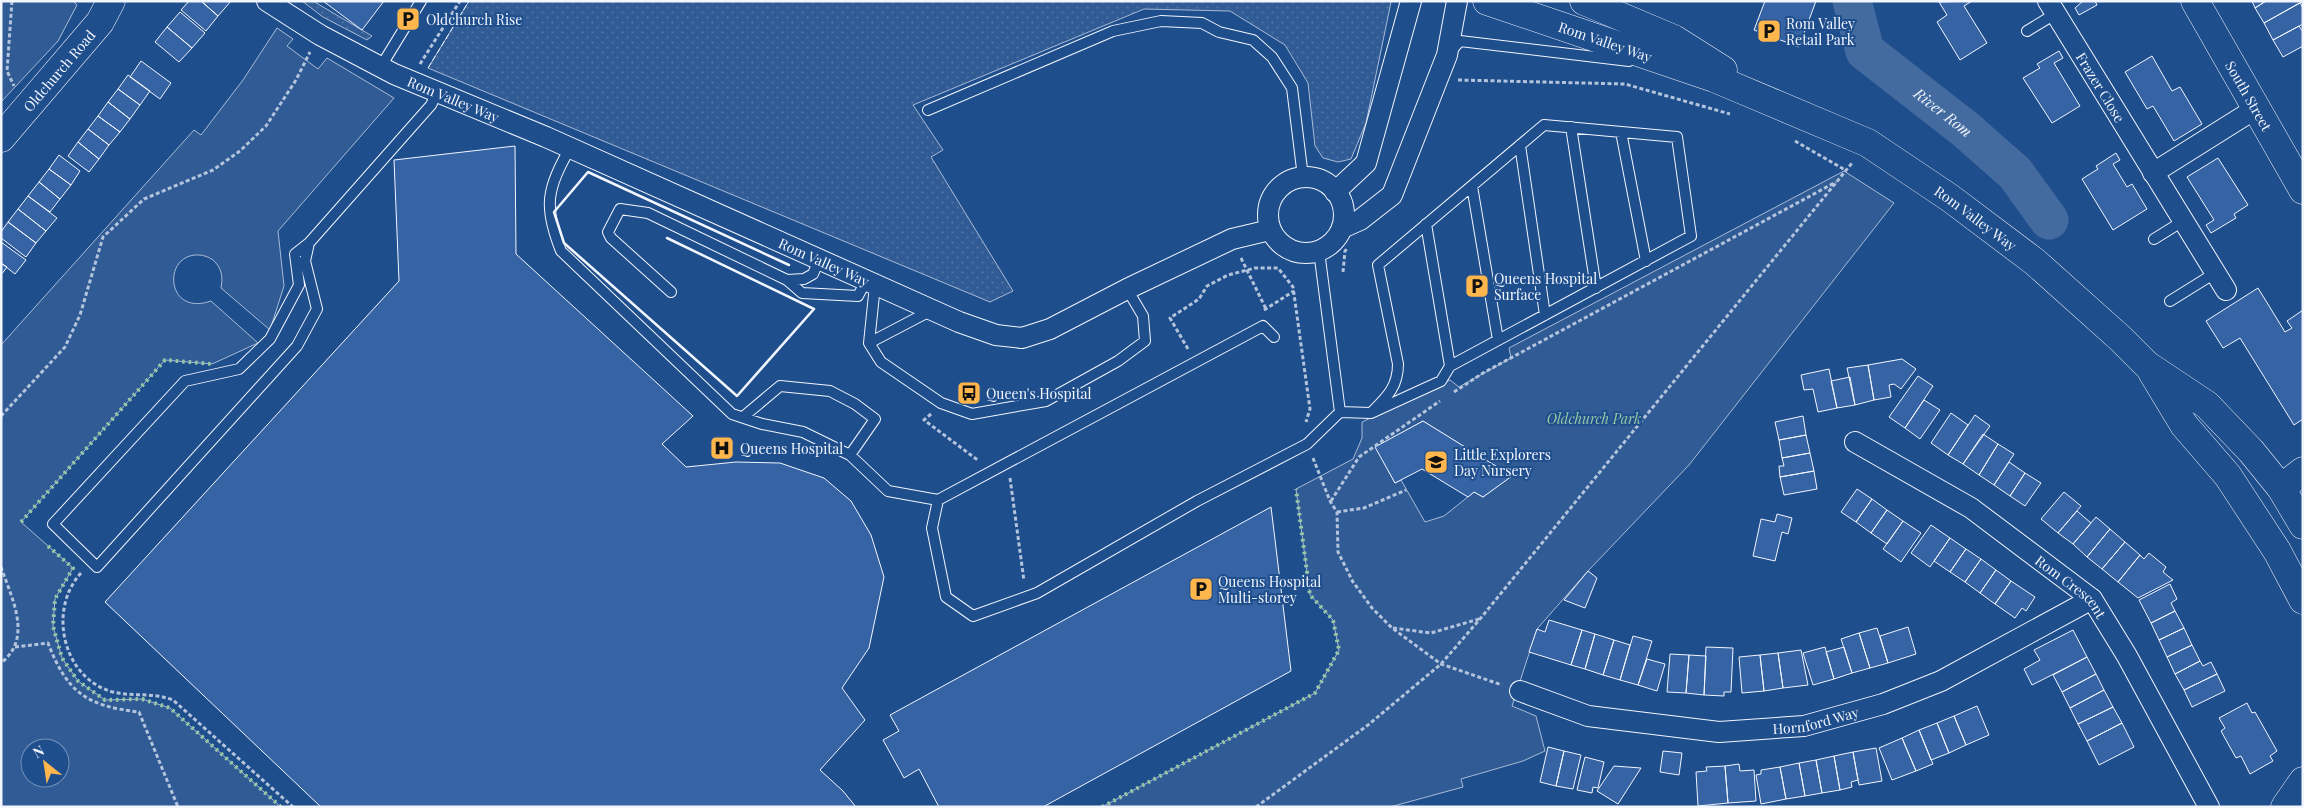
<svg xmlns="http://www.w3.org/2000/svg" width="2304" height="808" font-family="'Playfair Display',serif">
<style>
.grass{fill:url(#grass-dots);stroke:#a8bbd7}
.park{fill:#305b95;stroke:#a8bbd7;fill-rule:evenodd}
.lines{fill:none;stroke-linecap:round;stroke-linejoin:round}
.river{stroke:#446ba0;stroke-width:39}
.building{fill:#3563a3;stroke:#f2f6ff}
.lane-casing{stroke:#f2f6ff;stroke-width:12}
.street-casing{stroke:#f2f6ff;stroke-width:22}
.secondary-casing{stroke:#f2f6ff;stroke-width:29}
.primary-casing{stroke:#f2f6ff;stroke-width:29}
.path{stroke:#b3c4dc;stroke-width:3;stroke-dasharray:4 2.5;stroke-linecap:butt}
.lane{stroke:#1f4e8c;stroke-width:10}
.street{stroke:#1f4e8c;stroke-width:20}
.secondary{stroke:#1f4e8c;stroke-width:28}
.primary{stroke:#1f4e8c;stroke-width:28}
.hedge{stroke:#97c8a6;stroke-width:4;stroke-dasharray:2.5 4;stroke-linecap:butt}
.fence{stroke:#f2f6ff;stroke-width:1;stroke-dasharray:6 2.5;stroke-linecap:butt}
.wall{stroke:#f2f6ff;stroke-width:2.5}
.labels{text-anchor:middle;dominant-baseline:central;stroke-width:4;stroke-linejoin:round;paint-order:stroke}
.poi-label{font-size:14px;fill:#f2f6ff;stroke:#1f4e8c;text-anchor:start}
.street-label{font-size:14px;fill:#f2f6ff;stroke:#1f4e8c}
.park-label{font-size:14px;font-style:italic;fill:#97c8a6;stroke:#1f4e8c}
.water-label{font-size:15px;font-style:italic;fill:#f2f6ff;stroke:#1f4e8c}
</style>
<defs>
<pattern id="grass-dots" width="8" height="8" patternUnits="userSpaceOnUse" patternTransform="scale(1.25)"><rect width="8" height="8" fill="#305b95"/><path d="M2 2h.1M6 6h.1" fill="none" stroke="#4e73a5" stroke-width="1.8" stroke-linecap="round"/></pattern>
</defs>
<rect width="100%" height="100%" fill="#1f4e8c"/>
<path class="grass" d="M302 1H313L372 36 367 40 323 17Z
M469 1H1391V2L1366 123 1351 159 1338 162 1323 158 1315 146 1308 83 1285 45 1230 11 1144 9 913 105 943 150 931 157 1013 291 990 302 428 68Z"/>
<path class="park" d="M1 1H73L77 5 58 41 1 102Z
M277 28 293 39 287 46 318 69 327 58 394 98 278 231 284 286 270 330 221 288C223 277 222 268 213 260 209 257 203 255 199 255 162 253 165 317 211 301L258 343 212 364 165 360 21 522 73 568 55 599 53 626 62 658 78 681 105 700 142 699 170 708 281 807H1V345L194 130 201 135 243 80ZM30 748H60V778H30Z
M1844 171 1894 203 1689 465 1588 571 1537 629 1512 706 1536 716 1545 751 1523 761 1461 779 1463 787 1390 807H1102L1315 693 1339 650 1333 620 1310 595 1296 489 1353 459 1362 438V422L1450 380 1459 387 1511 358 1509 348ZM1423 421 1511 476 1483 497 1474 492 1444 516 1425 522 1401 480 1395 483 1376 447Z"/>
<g class="lines">
<path class="river" id="s1" d="M1852 1 1865 51 1965 129 2015 173 2049 220"/>
</g>
<path class="building" d="M189 1H201L218 16 206 31 181 10Z
M201 1H231L218 16Z
M323 1H384L362 30Z
M1765 1H1816L1799 47 1754 30Z
M1972 1 1964 6 1987 43 1960 60 1937 22 1947 15 1939 2Z
M2083 1H2095L2097 5 2079 15 2075 8Z
M2252 1H2266L2255 8Z
M2266 1H2303L2264 23 2255 8Z
M2300 3 2303 8V24L2273 40 2264 23Z
M180 12 205 33 192 48 167 27Z
M2299 26 2303 32V46L2283 57 2273 40Z
M167 27 192 48 179 62 155 42Z
M2059 51 2063 58 2054 63 2080 106 2052 123 2023 78 2040 68 2037 64Z
M2152 56 2172 91 2180 87 2202 124 2174 141 2153 106 2147 109 2125 72Z
M141 61 171 83 160 99 130 77Z
M128 75 150 91 140 105 118 89Z
M118 89 140 105 130 119 108 102Z
M108 102 130 119 120 132 98 116Z
M98 116 120 132 109 145 88 129Z
M88 129 109 145 99 159 78 142Z
M78 142 99 159 89 172 68 156Z
M515 146 516 254 693 416 662 444 686 467 736 462 780 463 824 478 851 501 871 535 884 577 869 648 842 688 865 720 820 770 843 791 856 807H321L105 602 399 281 394 160Z
M2116 153 2120 160 2113 164 2127 187 2132 184 2147 209 2113 230 2082 179 2098 169 2096 166Z
M59 155 80 171 71 185 49 169Z
M2218 158 2248 205 2234 214 2236 218 2211 233 2206 225 2214 220 2187 177Z
M49 169 71 185 60 199 39 182Z
M39 182 60 199 50 212 28 196Z
M28 196 57 218 46 231 18 209Z
M18 209 46 231 36 243 8 222Z
M8 222 36 243 26 257 1 238V232Z
M1 242 26 260 15 274 1 263Z
M1 263 7 267 1 275Z
M2258 288 2285 332 2292 328 2287 321 2303 310V419L2294 425 2240 338 2223 348 2206 321Z
M1902 359 1916 369 1901 389 1894 384 1889 385 1891 397 1874 400 1868 365Z
M1868 365 1874 400 1855 405 1847 368Z
M1829 369 1837 408 1818 412 1813 389 1804 390 1801 375Z
M1918 376 1933 386 1905 428 1889 417Z
M1850 377 1855 405 1837 408 1831 381Z
M1924 400 1940 410 1920 439 1905 428Z
M1951 413 1968 425 1948 455 1931 443Z
M1975 415 1990 426 1963 464 1948 455Z
M1803 416 1806 435 1779 440 1775 422Z
M1423 421 1512 476 1483 497 1474 492 1468 497 1422 469 1395 483 1375 447Z
M1983 434 1998 444 1979 475 1963 464Z
M1806 435 1810 453 1782 458 1779 440Z
M1998 444 2014 454 1994 485 1979 475Z
M1810 453 1814 471 1780 477 1779 466H1784L1782 458Z
M2009 462 2025 473 2010 496 1994 485Z
M1814 471 1817 489 1784 495 1780 477Z
M2025 473 2041 483 2025 506 2010 496Z
M1857 489 1872 499 1856 522 1841 512Z
M2064 492 2081 506 2058 533 2041 519Z
M1872 499 1887 510 1871 533 1856 522Z
M1271 507 1291 671 1043 807H939L919 769 904 778 883 740 899 731 890 715Z
M1887 510 1903 521 1887 544 1871 533Z
M2077 511 2091 523 2073 544 2058 533Z
M1777 514 1792 518 1788 534 1782 532 1775 561 1753 556 1761 519 1775 522Z
M2096 517 2110 529 2087 557 2073 544Z
M1903 521 1921 533 1901 562 1883 549Z
M1931 525 1950 538 1930 567 1911 553Z
M2110 529 2125 542 2102 569 2087 557Z
M1950 538 1966 549 1950 572 1934 561Z
M2125 542 2140 555 2118 582 2102 569Z
M1966 549 1981 559 1965 582 1950 572Z
M2149 553 2166 567 2163 572 2173 580 2138 598 2118 582 2140 555 2144 559Z
M1981 559 1996 570 1980 593 1965 582Z
M1996 570 2011 581 1995 604 1980 593Z
M1588 571 1597 578 1585 608 1564 600Z
M2011 581 2035 597 2026 611 2022 608 2015 618 1995 604Z
M2170 584 2177 599 2171 603 2175 611 2151 623 2139 600Z
M2175 611 2184 628 2159 640 2151 623Z
M1549 620 1582 630 1571 665 1529 652 1537 629 1545 632Z
M1908 627 1916 654 1888 663 1880 636Z
M1877 628 1888 663 1870 668 1859 633Z
M2184 628 2192 645 2167 657 2159 640Z
M1582 630 1595 634 1585 669 1571 665Z
M2073 630 2087 657 2032 685 2024 669 2040 660 2034 650Z
M1859 633 1870 668 1852 673 1841 639Z
M1595 634 1614 640 1603 675 1585 669Z
M1633 636 1652 641 1638 685 1620 680Z
M1614 640 1630 645 1620 680 1603 675Z
M2192 645 2200 661 2175 674 2167 657Z
M1706 647 1733 648 1731 692H1724V696L1704 695Z
M1825 647 1834 679 1813 685 1803 653Z
M1844 647 1852 673 1834 679 1826 652Z
M1801 650 1808 685 1783 688 1778 653Z
M1778 653 1783 688 1764 691 1760 655Z
M1670 654 1689 655 1686 693 1667 692Z
M1689 655 1706 656 1704 695 1686 693Z
M1760 655 1764 691 1742 693 1739 657Z
M2087 657 2096 674 2062 692 2053 675Z
M1647 659 1665 664 1657 691 1638 685Z
M2200 661 2203 666 2211 662 2217 674 2184 690 2175 674Z
M2096 674 2104 690 2070 708 2062 692Z
M2217 674 2225 691 2192 707 2184 690Z
M2104 690 2113 707 2078 724 2070 708Z
M2247 703 2252 713 2255 712 2277 751 2270 756 2273 761 2250 774 2241 756 2236 758 2221 731 2225 728 2219 718Z
M1977 706 1989 735 1966 745 1954 716Z
M2113 707 2122 723 2087 741 2078 724Z
M1954 716 1966 745 1949 753 1937 723Z
M1937 723 1949 753 1931 760 1919 730Z
M2122 723 2134 747 2099 765 2087 741Z
M1919 730 1933 764 1916 771 1902 738Z
M1902 738 1916 771 1892 780 1879 748Z
M1548 747 1564 751 1556 786 1540 782Z
M1876 748 1882 781 1859 785 1853 752Z
M1564 751 1581 755 1573 789 1556 786Z
M1663 751 1682 753 1679 775 1660 772Z
M1853 752 1858 780 1851 782 1852 787 1840 790 1834 756Z
M1834 756 1840 790 1822 793 1816 760Z
M1585 757 1604 762 1598 788 1593 787 1592 793 1577 790Z
M1816 760 1822 793 1805 796 1799 763Z
M1799 763 1805 796 1786 799 1780 767Z
M1739 764 1740 771 1754 770 1756 801 1728 803 1725 766Z
M1614 766 1641 768 1618 804 1597 791Z
M1725 766 1728 803 1698 806 1696 772 1707 771 1706 767Z
M1780 767 1786 799 1761 804 1756 775 1761 774V770Z"/>
<g class="lines">
<g class="lane-casing">
<path id="lane" d="M2027 31 2055 14
M1451 51 1460 41 1629 61
M380 68 421 1
M928 110 1113 31 1161 21 1202 23 1219 32 1253 40 1272 57 1292 88 1303 177
M1571 127 1596 288
M1621 132 1646 261
M1520 145 1545 315
M570 148C547 189 543 206 561 251L732 414 762 424 803 432 850 455 888 491 938 500
M1472 186 1498 340
M1426 224 1450 366
M2154 239 2183 221
M309 243 305 261 317 309 297 346 97 567 53 524 185 381 239 369 270 339 299 285 295 254 309 243 431 105 437 93
M787 280 804 279 813 274 819 260
M875 285 869 343 881 362 941 403 972 414 1046 401 1118 361 1145 341 1143 316 1127 289
M671 292 611 238 608 232 620 209 648 213 787 280 802 293 858 296 866 281
M2170 301 2215 273
M1274 337 1263 326 938 500 932 528 946 597 973 616 1037 593 1197 501 1307 444 1340 412 1319 251
M869 343 932 310
M1340 412 1371 413 1441 381 1450 366 1691 236 1677 137 1544 125 1378 265 1398 364C1398 387 1387 397 1371 413
M743 417 780 386 830 391 855 404 875 419 850 455"/>
</g>
<g class="street-casing">
<g id="street">
<path id="s2" d="M267 1 320 35 394 74 546 137 959 322 996 335 1022 338 1050 329 1127 289 1232 239 1270 230"/>
<path id="s3" d="M2048 1 2226 290"/>
<path d="M2153 173 2255 109"/>
<circle cx="1306" cy="215" r="38"/>
<path d="M1335 192 1366 163 1411 1"/>
<path d="M1342 228 1360 220 1392 195 1447 55 1457 1"/>
<path id="s4" d="M1855 442 1971 508 2092 599 2127 656 2209 807"/>
<path id="s5" d="M1520 691 1588 716 1719 732 1804 726 1883 704 1941 681 2092 599"/>
</g>
</g>
<g class="secondary-casing">
<g id="secondary">
<path id="s6" d="M2195 1 2303 190"/>
<path id="s7" d="M1 138 100 22 111 1"/>
<path d="M2281 488 2303 471"/>
</g>
</g>
<g class="primary-casing">
<g id="primary">
<path id="s8" d="M1487 1 1714 78 1868 143 1950 198 2035 262 2121 339 2147 365 2207 405 2251 451 2281 488 2303 525"/>
<path d="M1584 1 1674 39 1723 70"/>
<path d="M2152 372 2184 425 2228 476 2277 551 2303 600"/>
<path d="M2285 807 2303 781"/>
</g>
</g>
<path class="path" d="M12 1 7 71 14 86
M420 64 460 1
M1458 80 1625 84 1730 114
M1795 141 1847 171
M1241 258 1266 309
M1343 272 1345 251 1347 249
M1264 310 1294 291
M1188 349 1170 318 1199 299 1207 286 1228 275 1255 268H1278L1293 287 1310 409 1306 422
M1454 392 1483 373 1836 182
M931 414 924 420 979 461
M1 416 65 347 80 315 103 237 144 199 213 170 240 151 266 126 296 80 310 52
M1313 458 1330 501 1337 512 1338 552 1353 582 1372 608 1392 628 1441 664 1502 685
M1010 478 1024 581
M1331 501 1359 457 1440 401
M1337 512 1364 508 1406 490
M1 567C12 599 33 638 1 663
M81 573C47 610 63 679 113 692 134 697 152 692 173 700L293 807
M1393 628 1431 633 1479 619
M15 647 48 643C67 692 86 706 139 712L178 807
M1256 807 1368 725 1441 664 1480 619 1852 163"/>
<use href="#lane" class="lane"/>
<use href="#street" class="street"/>
<use href="#secondary" class="secondary"/>
<use href="#primary" class="primary"/>
<path class="hedge" d="M21 522 165 360 212 364
M48 546 73 568 55 599 53 626 62 658 78 681 105 700 142 699 170 708 281 807
M1102 807 1315 693 1339 650 1333 620 1310 595 1296 489"/>
<path class="fence" d="M428 68 469 1"/>
<path class="wall" d="M667 238 814 309 737 396 564 243 554 212 588 172 789 265"/>
</g>
<defs>
<g id="parking-square" transform="scale(1.25)"><rect x="-9" y="-9" width="18" height="18" rx="4" fill="#ffb74d" stroke="#1f4e8c"/><path d="M-3.5-5.5H1a3.5 3.5 0 0 1 0 7H-1V5.5H-3.5ZM-1-3.4V-.6H.8a1.4 1.4 0 0 0 0-2.8Z" fill="#111"/></g>
<g id="bus-square" transform="scale(1.25)"><rect x="-9" y="-9" width="18" height="18" rx="4" fill="#ffb74d" stroke="#1f4e8c"/><path d="M-5-6H5V4H4V6H2V4H-2V6H-4V4H-5ZM-3.5-4V0h7V-4ZM-3.5 1.2v1.5H-2V1.2ZM2 1.2v1.5H3.5V1.2Z" fill="#111"/></g>
<g id="hospital-square" transform="scale(1.25)"><rect x="-9" y="-9" width="18" height="18" rx="4" fill="#ffb74d" stroke="#1f4e8c"/><path d="M-5-5h3v3.5h4V-5h3V5h-3V1.5h-4V5h-3Z" fill="#111"/></g>
<g id="school-square" transform="scale(1.25)"><rect x="-9" y="-9" width="18" height="18" rx="4" fill="#ffb74d" stroke="#1f4e8c"/><path d="M0-5L7-2L0 1L-7-2ZM-4 1L0 2.5L4 1V4Q0 6-4 4Z" fill="#111"/></g>
</defs>
<g fill-rule="evenodd">
<use href="#parking-square" x="408" y="19"/>
<use href="#parking-square" x="1769" y="31"/>
<use href="#parking-square" x="1477" y="286"/>
<use href="#bus-square" x="969" y="393"/>
<use href="#hospital-square" x="722" y="448"/>
<use href="#school-square" x="1436" y="462"/>
<use href="#parking-square" x="1201" y="589"/>
</g>
<g class="labels">
<g class="poi-label">
<text x="426" y="19">Oldchurch Rise</text>
<text x="1786" y="23">Rom Valley<tspan x="1786" dy="16">Retail Park</tspan></text>
<text x="1494" y="278">Queens Hospital<tspan x="1494" dy="16">Surface</tspan></text>
<text x="986" y="393">Queen's Hospital</text>
<text x="740" y="448">Queens Hospital</text>
<text x="1454" y="454">Little Explorers<tspan x="1454" dy="16">Day Nursery</tspan></text>
<text x="1218" y="581">Queens Hospital<tspan x="1218" dy="16">Multi-storey</tspan></text>
</g>
<g class="street-label">
<text stroke="none"><textPath href="#s8" startOffset="125">Rom Valley Way</textPath></text>
<text stroke="none"><textPath href="#s7" startOffset="89">Oldchurch Road</textPath></text>
<text stroke="none"><textPath href="#s3" startOffset="101">Frazer Close</textPath></text>
<text stroke="none"><textPath href="#s6" startOffset="109">South Street</textPath></text>
<text stroke="none"><textPath href="#s2" startOffset="211">Rom Valley Way</textPath></text>
<text stroke="none"><textPath href="#s8" startOffset="538">Rom Valley Way</textPath></text>
<text stroke="none"><textPath href="#s2" startOffset="616">Rom Valley Way</textPath></text>
<text stroke="none"><textPath href="#s4" startOffset="261">Rom Crescent</textPath></text>
<text stroke="none"><textPath href="#s5" startOffset="302">Hornford Way</textPath></text>
</g>
<g class="park-label">
<text x="1594" y="418">Oldchurch Park</text>
</g>
<g class="water-label">
<text stroke="none"><textPath href="#s1" startOffset="151">River Rom</textPath></text>
</g>
</g>
<rect width="2304" height="808" fill="none" stroke="#f2f6ff" stroke-width="5"/>
<g transform="translate(45 763) rotate(330)"><circle r="24" fill="#1f4e8c" stroke="#7391ba"/>
<path d="M0-4L9 19L0 12L-9 19Z" fill="#ffb74d"/>
<text y="-8" font-size="14" font-weight="bold" text-anchor="middle" fill="#f2f6ff">N</text>
</g>
</svg>
